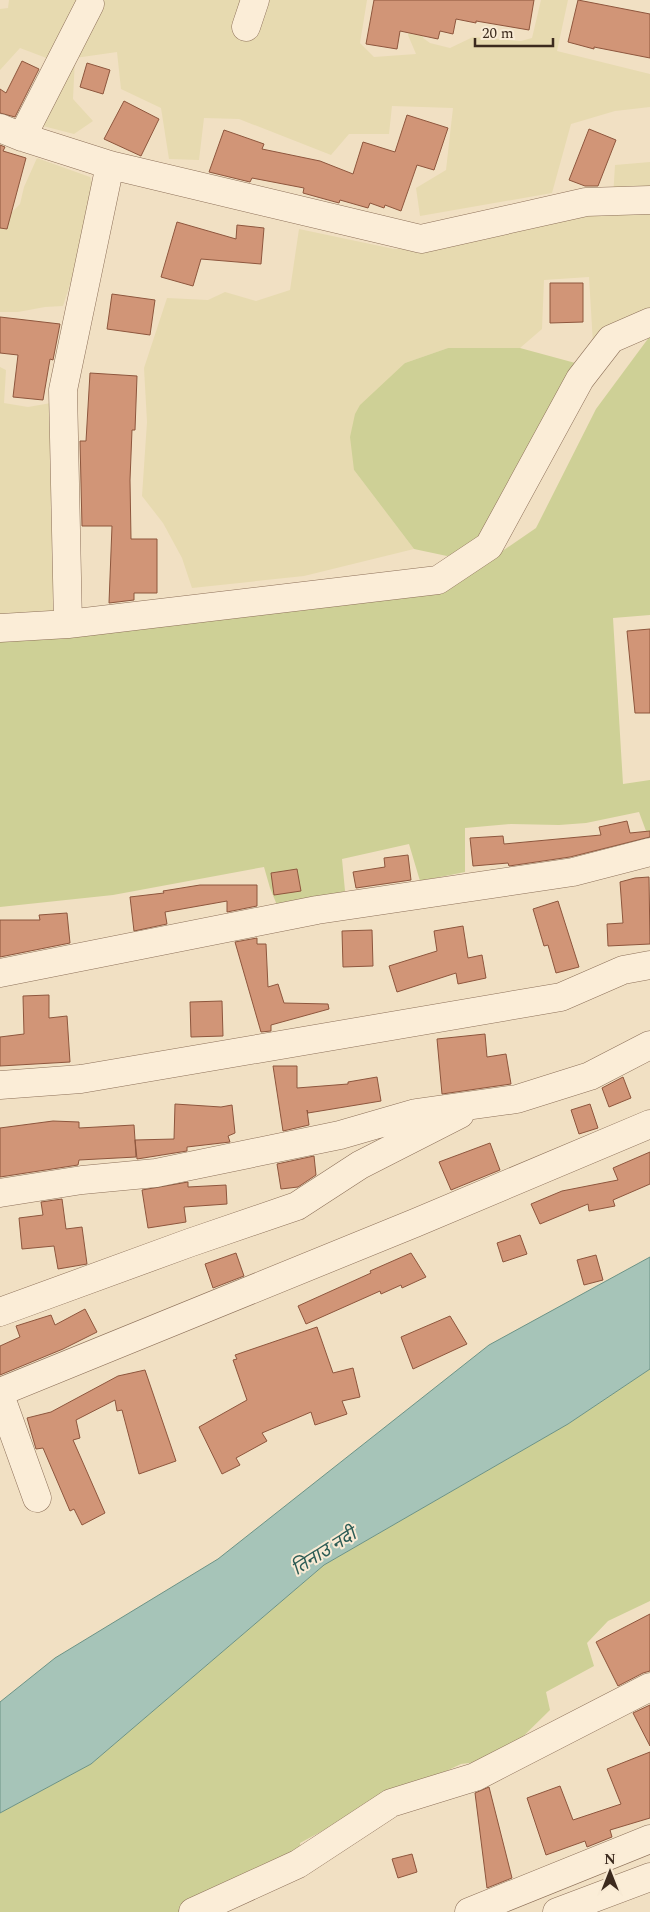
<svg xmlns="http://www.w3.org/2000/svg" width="650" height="1912" font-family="Spectral,'Noto Sans Devanagari',serif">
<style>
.farmland{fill:#e7dab0}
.green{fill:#ced096}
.water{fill:#a6c4b8;stroke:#6c9386}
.building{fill:#d19577;stroke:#8e563d}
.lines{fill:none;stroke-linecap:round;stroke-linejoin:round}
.minor-casing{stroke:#8d7059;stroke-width:29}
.minor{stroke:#fbedd7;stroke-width:28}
.labels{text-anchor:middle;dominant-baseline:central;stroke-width:4;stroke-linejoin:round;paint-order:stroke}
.water-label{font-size:19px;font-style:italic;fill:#2c5c55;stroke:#f8ead4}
</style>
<rect width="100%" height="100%" fill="#f1e0c3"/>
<path class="farmland" d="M9 0H367L360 43 374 57 416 54 408 35 414 0H431L423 38 430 43 450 48 473 37 521 41 532 38 541 0H568L557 51 650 74V107L615 111 571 124 552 193 420 216 416 188 446 170 453 108 392 106 389 134H349L331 155 239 119 204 118 199 160 169 159 161 108 121 89 117 52 75 58 73 99 93 121 74 134 43 126 58 97 57 62 20 48 0 70V9L8 8Z
M37 158 90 177 93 184 85 238 63 306 45 307 18 312H0V215L8 216 20 204 24 187Z
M650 162V191L613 197 615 165Z
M650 207V315L593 344 589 277 544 280 542 329 520 348H448L405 363 354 470 414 549 304 576 192 588 182 558 163 523 142 496 147 422 144 368 167 298 208 300 225 292 256 301 290 290 299 229 394 249 432 248 608 212Z
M0 367 6 370 4 403 28 407 51 403 55 616 0 620Z"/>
<path class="green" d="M650 336V615L613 618 623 784 650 780V831H646L639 812 586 823 559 825 511 824 465 828V872L420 881 409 844 342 859 345 891 279 910 270 888 264 867 113 895 0 907V640L441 593 536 528 596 409Z
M448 348H520L579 364 475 548 447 556 414 549 354 470 350 437 355 414 360 405 405 363Z
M650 1369V1601L608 1621 587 1643 594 1666 546 1692 550 1710 500 1759 461 1764 337 1823 300 1843 302 1857 182 1912H0V1813L91 1764 324 1565 568 1424Z"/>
<path class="water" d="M650 1257V1369L568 1424 324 1565 91 1764 0 1813V1702L55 1658 218 1559 489 1345Z"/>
<path class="building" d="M374 0H534L529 30 476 21V23L456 19 453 34 440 31 438 39 400 31 397 49 366 44Z
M578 0 650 14V58L594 47V49L568 42Z
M22 61 39 69 15 117 0 113V89L6 93Z
M87 63 110 70 103 94 80 87Z
M124 101 159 119 141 156 104 139Z
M407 115 448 128 434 170 417 165 401 211 385 205 384 208 370 203 368 208 340 200 339 203 303 193 304 188 252 178 250 182 209 172 224 130 264 144 262 149 320 161 353 174 363 142 395 152Z
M589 129 616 140 598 186H585L569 180Z
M0 145 5 147 3 151 26 158 7 229 0 228Z
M177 222 236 239 237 225 264 228 261 264 201 259 193 286 161 277Z
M550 283H583V322L550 323Z
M112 294 155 300 150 335 107 329Z
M0 317 60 324 53 360 50 359 43 400 13 397 18 355 0 353Z
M90 373 137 376 135 430H132L130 480 131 539H157V593H134V600L109 603 112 526H82L80 441H86Z
M650 629V713H635L627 631Z
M627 821 630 833 650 831V837L570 857 509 866 508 863 473 866 470 838 503 836 504 844 601 835 599 827Z
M408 855 411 880 356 888 353 872 385 867 384 858Z
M297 869 301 891 274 895 271 873Z
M649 877 650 944 608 946 607 924 623 923 620 882 635 878Z
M200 885H257V906L227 912V901L165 912 167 924 134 931 130 897 164 893 163 891Z
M558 901 579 967 556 973 548 945 544 946 533 909Z
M67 913 70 943 0 957V920H40L39 915Z
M463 926 468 958 482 955 486 978 458 984 456 973 397 992 389 966 437 951 434 931Z
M372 930 373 966 343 967 342 931Z
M257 938V944H266L268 987 278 984 284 1003 328 1004 329 1009 271 1025V1031L261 1032 235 942Z
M49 995V1018L67 1016 70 1062 0 1066V1037L24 1034 23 996Z
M222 1001 223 1036 191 1037 190 1002Z
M485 1034 487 1057 506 1054 511 1084 442 1094 437 1039Z
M273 1066H297V1088L348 1084V1082L377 1077 381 1101 308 1113 307 1110 309 1125 283 1131Z
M623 1077 631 1098 609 1107 602 1088Z
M175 1104 221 1107 232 1105 235 1133 228 1136 230 1142 187 1147V1151L137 1159 135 1140 136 1157 79 1160 78 1165 0 1177V1128L53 1121 79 1122V1128L134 1125 135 1140 174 1139Z
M590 1104 598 1128 579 1134 571 1110Z
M490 1143 500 1170 451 1190 439 1162Z
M650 1152V1184L613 1200 615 1206 589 1211 588 1204 540 1224 531 1204 562 1191 618 1180 613 1168Z
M314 1156 316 1175 298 1187 281 1189 277 1164Z
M188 1182V1187L226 1185 227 1204 184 1207 186 1222 148 1228 142 1190Z
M62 1199 66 1229 82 1227 87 1264 58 1269 54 1246 22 1249 19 1218 43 1215 41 1202Z
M520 1235 527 1254 503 1262 497 1243Z
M236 1253 244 1276 213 1288 205 1264Z
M411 1253 426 1277 402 1288 401 1285 381 1294 380 1291 306 1324 298 1306 371 1273 370 1271Z
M596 1255 603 1280 584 1285 577 1260Z
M85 1309 97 1332 63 1349 0 1375V1346L20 1337 16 1326 51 1315 55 1325Z
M450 1316 467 1344 413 1369 401 1337Z
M317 1327 333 1373 353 1368 360 1397 342 1401 347 1414 315 1425 311 1412 262 1433 267 1441 236 1458 240 1465 222 1474 199 1427 247 1400 233 1360 237 1359 235 1355Z
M145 1370 176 1461 139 1474 122 1410 117 1411 115 1400 76 1420 80 1438 73 1440 105 1513 82 1525 74 1509 70 1511 43 1448 36 1449 27 1418 51 1412 118 1376Z
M650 1614V1671L643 1673 618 1686 596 1642Z
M650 1705V1746L633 1713Z
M650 1752V1818L610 1830 612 1837 587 1847 585 1841 546 1855 527 1798 560 1786 573 1820 621 1804 607 1769Z
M489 1787 512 1878 487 1888 475 1793Z
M412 1854 417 1872 398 1878 392 1859Z"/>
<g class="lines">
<g class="minor-casing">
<path id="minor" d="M246 27 255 0
M0 128 22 137 110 165 421 239 586 202 650 200
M22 137 90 4
M68 624 63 390 110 165
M0 628 68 624 438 580 489 546 580 379 611 339 650 322
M0 973 317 910 573 872 650 852
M0 1085 81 1079 561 997 623 970 650 965
M0 1193 82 1180 156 1173 340 1135 416 1113 517 1099 590 1076 650 1045
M0 1312 189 1243 297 1206 360 1165 460 1114
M0 1392 415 1223 650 1124
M0 1395 37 1498
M193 1912 298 1864 391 1803 475 1777 650 1687
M469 1912 650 1839
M557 1912 650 1877"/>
</g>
<use href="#minor" class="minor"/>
</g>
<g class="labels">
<g class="water-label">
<text transform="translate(324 1552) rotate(-32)">तिनाउ नदी</text>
</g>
</g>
<g transform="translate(610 1872)" stroke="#f8ead4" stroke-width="4" paint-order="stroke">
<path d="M0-4L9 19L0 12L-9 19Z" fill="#3c2a1e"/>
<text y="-8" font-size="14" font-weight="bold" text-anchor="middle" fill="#3c2a1e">N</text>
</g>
<path d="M475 38v8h78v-8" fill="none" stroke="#3c2a1e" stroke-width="2.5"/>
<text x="482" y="38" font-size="15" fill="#3c2a1e" stroke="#f8ead4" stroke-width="4" paint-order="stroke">20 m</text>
</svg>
